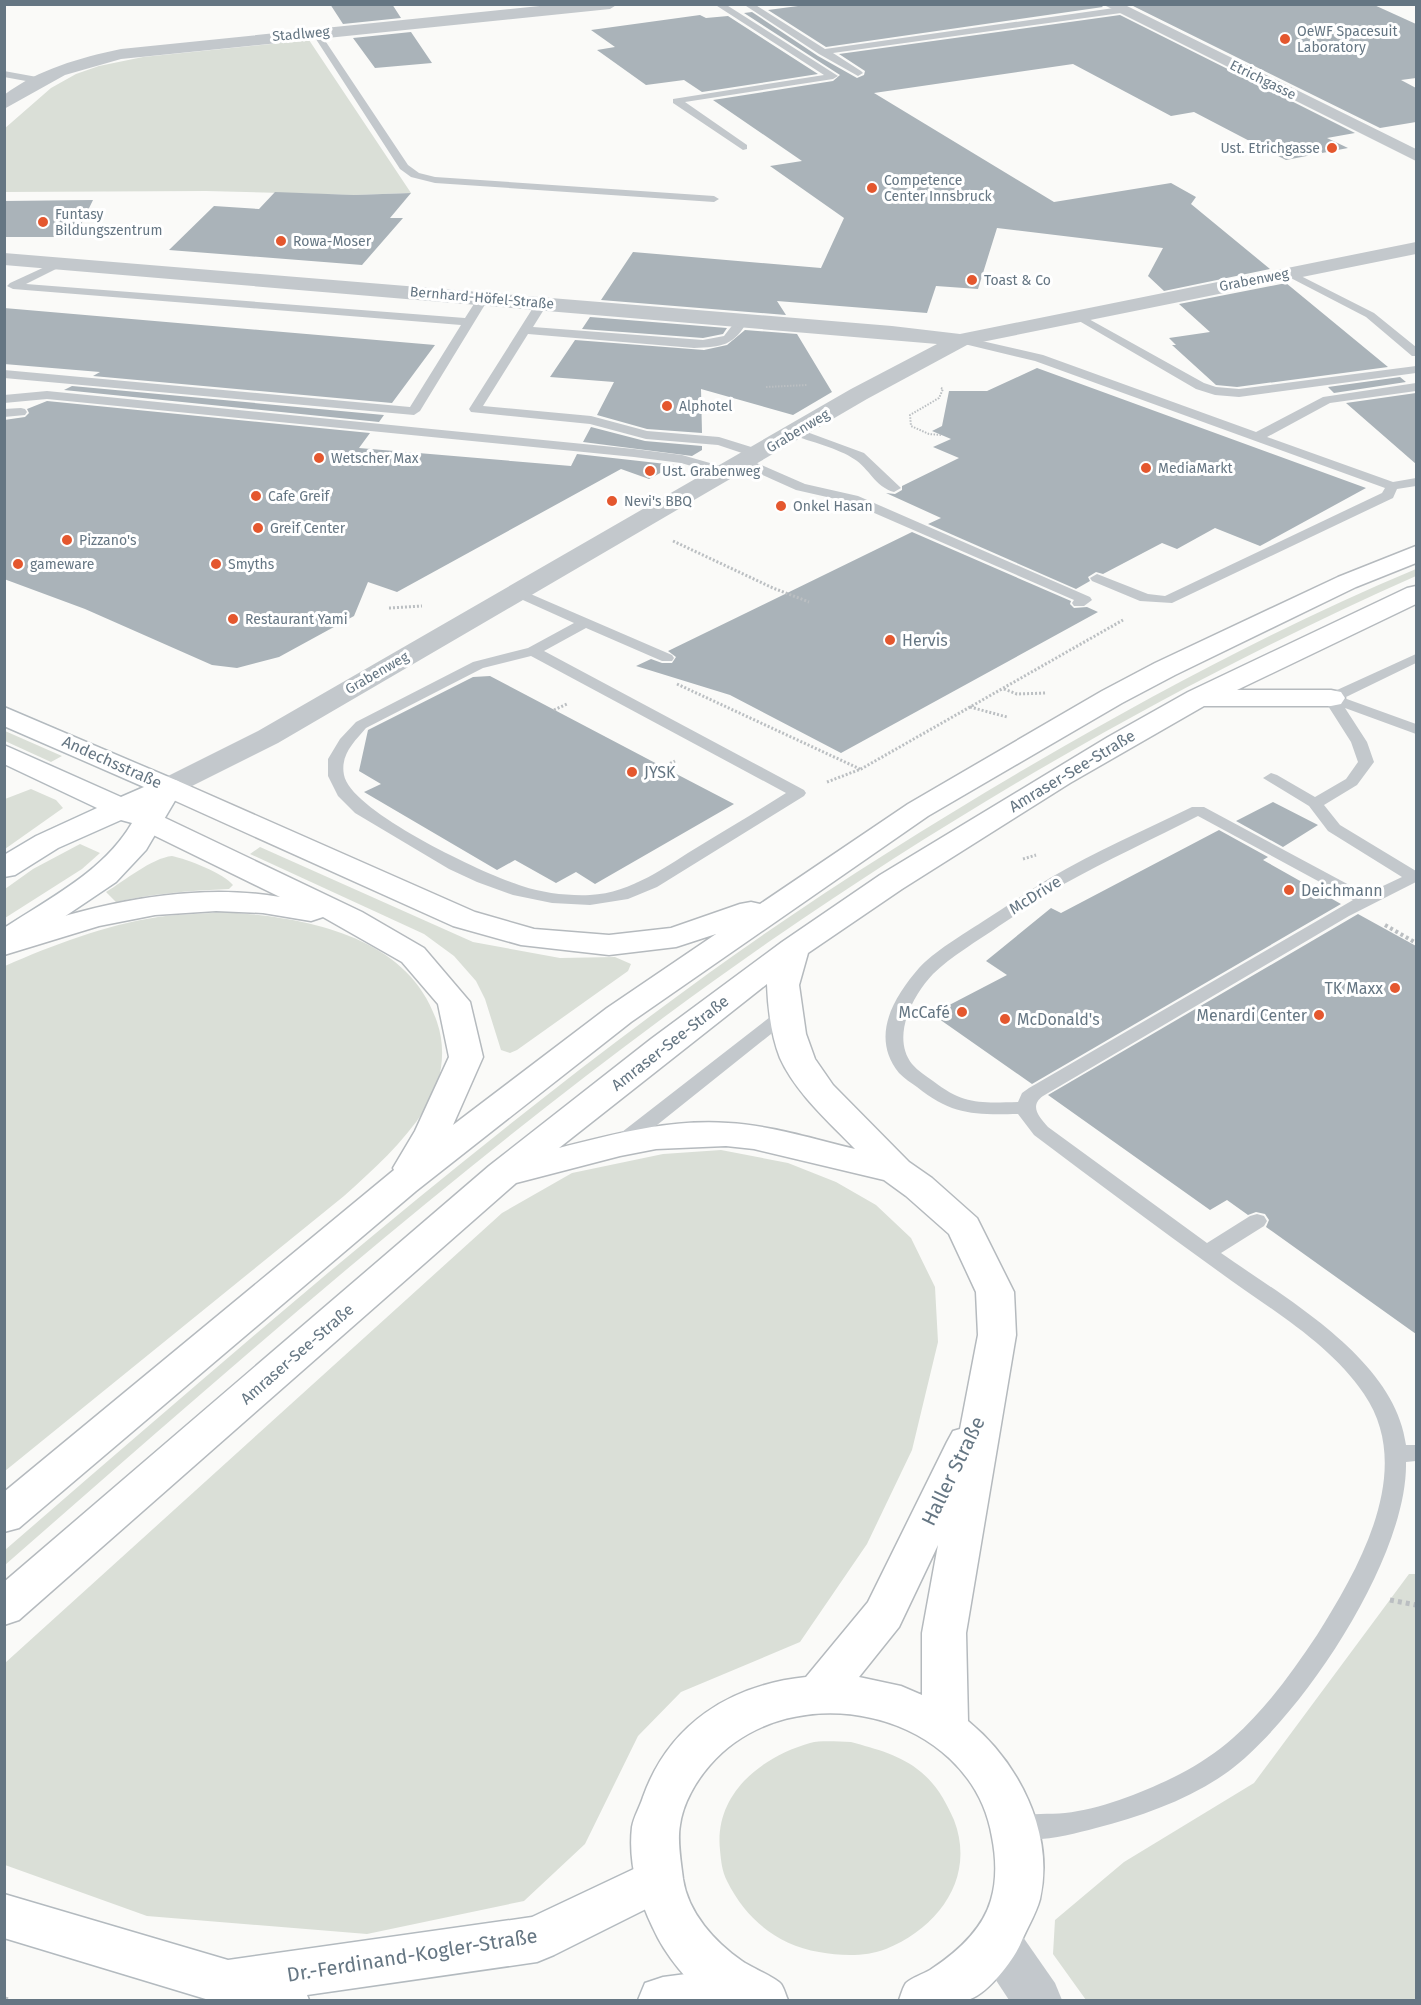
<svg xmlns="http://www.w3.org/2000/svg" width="1421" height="2005" font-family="'Fira Sans',sans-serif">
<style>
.green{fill:#dadfd7}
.building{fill:#aab3b9}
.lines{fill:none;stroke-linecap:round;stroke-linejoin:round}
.secondary-casing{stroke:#b3babf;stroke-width:3}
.primary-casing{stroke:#b5babe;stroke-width:3}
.path-far3{stroke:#bbbfc2;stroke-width:2;stroke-dasharray:1.5 1.5;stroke-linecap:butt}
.path-far2{stroke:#bbbfc2;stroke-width:3;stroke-dasharray:2 2;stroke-linecap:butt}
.path-far1{stroke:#bbbfc2;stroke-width:4;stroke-dasharray:3 3;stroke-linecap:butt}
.path{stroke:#bbbfc2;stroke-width:5;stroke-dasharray:4 4;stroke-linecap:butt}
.service{fill:#c3c8cc;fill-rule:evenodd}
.minor{fill:#c3c8cc;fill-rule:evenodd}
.tertiary{fill:#c3c8cc;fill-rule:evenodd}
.secondary{fill:#fff;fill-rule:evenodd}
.primary{fill:#fff;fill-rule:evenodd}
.poi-dot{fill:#e4572e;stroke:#fff;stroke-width:2}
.labels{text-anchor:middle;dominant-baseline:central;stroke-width:6;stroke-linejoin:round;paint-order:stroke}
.far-poi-label{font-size:14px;fill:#657683;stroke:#fff;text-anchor:start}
.far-street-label{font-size:14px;fill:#657683;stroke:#fff}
.poi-label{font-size:16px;fill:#657683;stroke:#fff;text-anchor:start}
.street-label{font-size:16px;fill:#657683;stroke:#fff}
.near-street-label{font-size:20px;fill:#657683;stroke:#fff}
</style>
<rect width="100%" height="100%" fill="#fafaf8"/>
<path class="green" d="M309 40 411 193 354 195 206 191 5 192 4 129 51 88 76 74 99 66 143 57Z
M1416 569V576C1191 676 976 799 773 939 502 1127 253 1348 5 1565V1550C234 1352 463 1151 709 973 810 900 916 833 1023 770 1150 696 1280 626 1416 569Z
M5 731 62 756 51 762 5 741Z
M31 789 56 800 63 808 5 849V799Z
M80 844 100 853 82 869 5 918V889L33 869Z
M260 847 473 942 560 958 615 957 631 964 628 971 517 1050 510 1053 501 1050 485 999 476 981 454 956 424 934 250 854Z
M172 856C187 859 225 874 233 885L229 889C190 891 154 893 116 902L106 892C124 881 152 858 172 856Z
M223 912C302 917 408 934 437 1022 447 1051 442 1083 425 1109 404 1142 373 1170 344 1196L5 1471V966C53 945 105 925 158 917 179 914 201 914 223 912Z
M721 1150 788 1163 836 1182 876 1205 911 1238 935 1287 938 1342 912 1450 867 1544 800 1642 681 1692 638 1736 585 1844 524 1901 367 1934 147 1916 5 1865V1663L502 1213 572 1173 663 1154Z
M1409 1574H1416V2000H1086L1053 1954 1055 1920 1124 1862 1254 1783Z
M851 1742C876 1749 901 1755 921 1772 937 1785 946 1802 954 1820 976 1877 939 1927 886 1949 865 1957 841 1956 819 1952 777 1945 746 1919 727 1881 722 1871 721 1861 720 1850 714 1794 761 1757 810 1743 823 1740 838 1742 851 1742Z"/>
<path class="building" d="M330 4H392L401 18 343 24Z
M813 4H1100L1103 7 826 47 768 10Z
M1129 4H1372L1416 24V78L1401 80 1416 88V122L1380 128Z
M752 12 818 56 857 78 864 75 865 71 839 54 1120 15 1355 133 1327 138 1348 148 1286 160 1194 112 1171 116 1073 64 874 93 1054 202 1171 183 1196 197 1191 204 1270 269 1164 291 1148 276 1163 248 997 228 978 289 936 286 927 313 777 301 786 315 601 300 633 252 821 268 844 218 770 166 802 161 713 100 833 81 840 75 744 13Z
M700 15 706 18 728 16 818 74 702 92 684 80 646 85 597 50 615 47 591 30Z
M411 32 432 63 375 68 353 38Z
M275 192 354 195 411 193 390 218H403L362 265 169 250 214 206 259 209Z
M93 200 75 237H4V201Z
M1286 283 1388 367 1237 387 1216 385 1172 345H1176L1169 338 1210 332 1179 304Z
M4 308 435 345 392 403 93 376 100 372 4 364Z
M590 317 727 328 723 334 703 338 582 329Z
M745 330 797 334 832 392 793 415 701 389 702 433 647 429 597 415 614 382 550 377 575 340 704 350 727 345Z
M1037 368 1059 376 1366 488 1260 546 1215 528 1177 549 1162 543 1103 574 1096 572 1088 577 1090 581 1076 589 928 524 941 518 886 493 895 494 902 490V486L959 458 933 447 951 439 932 431 942 426 949 391H987Z
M1400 377 1406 382 1334 393 1328 387Z
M72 386 384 415 379 422 64 390Z
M1416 393V464L1346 403Z
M47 401 370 433 359 448 571 466 577 454 675 465 649 479 621 469 397 592 368 582 354 616 279 657 237 668 212 665 85 609 4 579V420L25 417 29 413 27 409Z
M591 427 645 441 702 446V450L692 456 583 442Z
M912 532 1071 601 1070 604 1074 608 1087 607 1098 612 841 753 730 695 636 666 651 659 662 663H672L676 657 668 651Z
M490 676 663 767 734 804 595 884 576 872 556 883 515 860 497 870 364 792 381 784 359 771 368 730 473 677Z
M1273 802 1318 825 1283 847 1236 821Z
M1219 830 1268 857 1263 860 1341 904 1032 1084 932 1014 1007 975 986 961 1051 908 1061 913Z
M1358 914 1416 946V1334L1266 1227 1269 1220 1265 1214 1256 1212 1248 1215 1227 1200 1210 1210 1048 1095Z"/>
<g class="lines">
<g class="secondary-casing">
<path id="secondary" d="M4 707 178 781 183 787 146 850 116 882 15 950 4 952V928C50 898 104 871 132 823L121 820 58 848 15 875 4 877V855L36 836 97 808 4 764V745L121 797 144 787 4 726Z
M657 1858 674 1865 681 1880 674 1895 554 1955 537 1962 307 1995 309 2000H209L4 1938V1894L228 1960 532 1917Z
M739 1967 757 1973 764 1990 759 2000H638L645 1983 663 1977Z"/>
</g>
<g class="primary-casing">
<path id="primary" d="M1416 546V563L1356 587 1175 675 1122 703 928 816 631 1022 416 1191 19 1528 4 1532V1492L394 1170 393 1168 415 1131 449 1057 438 1004 402 962 323 917 311 921 263 913 216 911 155 915 99 926 4 955V935C91 905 188 881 280 897L139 828 135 822 139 816 150 813 161 816 362 912 424 948 470 1002 483 1057 453 1125 607 1008 716 934 676 947 609 955 521 945 453 926 158 793 153 787 158 781 168 778 178 781 475 912 534 929 609 935 671 928 740 904 751 902 760 904 908 804 1102 691 1155 663 1338 577Z
M1416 586V604L1237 690H1331L1341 692 1345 698 1341 704 1331 706H1204L1070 783 902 889 808 953 799 985 806 1034 815 1059 833 1085 909 1162 932 1178 977 1218 1014 1292 1016 1335 966 1633 968 1721C1018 1762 1055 1832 1040 1899 1036 1914 1026 1930 1020 1945 1012 1962 986 1996 967 2000 955 2004 912 2002 899 2000 901 1995 903 1987 906 1983 911 1978 923 1974 930 1970 956 1953 982 1931 991 1900 997 1880 996 1857 992 1837 971 1711 792 1671 710 1765 696 1781 683 1803 680 1825 677 1841 681 1862 683 1879 688 1913 715 1942 742 1961 752 1968 775 1977 781 1984 784 1988 786 1996 788 2000 773 2000 726 2004 715 1999 690 1988 664 1953 653 1928 638 1897 628 1862 632 1827 634 1816 640 1807 643 1797 669 1724 730 1685 806 1677L868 1602 947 1442 953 1431 960 1429 978 1335 976 1292 949 1234 906 1196 884 1180 754 1149 726 1146 656 1149 620 1156 516 1183 19 1620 4 1625V1582L489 1166 651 1039 782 942 880 875 1108 737 1188 692 1407 588ZM767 984C768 1009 771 1035 780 1058 795 1092 830 1123 855 1149 813 1139 770 1125 728 1123 670 1119 614 1134 559 1148ZM938 1545 922 1633V1695L901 1686 859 1677 899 1627Z"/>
</g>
<path class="path-far3" d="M766 387 807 385
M941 388 943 389 939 398 910 415 911 426 929 434 941 435"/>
<path class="path-far2" d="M673 541 773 588 809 602
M389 608 422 606
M677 684 860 769
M1004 689 1017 694 1046 693
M970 707 1007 717
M554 710 567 704
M663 767 675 761
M827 782 861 769 1123 620
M1023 859 1036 855"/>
<path class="path-far1" d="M1385 925 1416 943"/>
<path class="path" d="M1390 1600 1416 1605
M4 1999 9 2000"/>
<path class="service" d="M714 4H725L838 76 833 79 685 102 747 145V149L743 150 673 103V99L824 75Z
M743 4H754L825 49 1121 7 1125 10 1121 13 833 53 861 71 863 73 858 76 819 54Z
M316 30 320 33 408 165 419 173 435 177 714 196 719 199 714 202 435 183 411 177 400 169 312 33Z
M4 71 37 77 42 80 37 83 4 77Z
M60 260 66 263 64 265 26 284 465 318 479 296 483 295 489 298 420 411 414 415 4 378V370L410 407 461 325 13 289 7 286 10 283Z
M1289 270 1374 313 1416 347V356H1412L1366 317 1285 275 1283 273Z
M542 300 548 303 533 327 703 340 724 336 738 318H746L748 320C734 346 722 347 694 348L528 334 483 406 591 416 647 431 719 437 764 451 765 454 764 457H754L718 445 646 439 590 424 471 412 469 409 536 303Z
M1078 313 1204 383 1216 387 1239 389 1416 366V373L1239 397 1215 395 1196 389 1074 318 1072 316Z
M960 336 1043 355 1256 432 1323 397 1416 383V391L1330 403 1267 437 1393 482 1416 478V486L1397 489 1393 498 1172 603 1140 601 1092 581 1090 578 1097 574 1148 594 1165 596 1382 493 1385 488 1035 361 956 342 954 340Z
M47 391 634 449 682 455 731 469 733 472 726 476 681 463 634 457 47 399 4 403V395Z
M21 408 25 409 27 412 25 415 4 417V409Z
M796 428 864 453 901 488 894 492C875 487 869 468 854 459 840 449 809 441 792 435L790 432Z
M745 458 805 484 858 496 1090 597 1092 600 1084 606H1074L1072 603 1074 600 849 502 796 490 740 465 739 462 740 459Z
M519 589 672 655 674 658 672 661H662L586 628 544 651 804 790 806 793 804 796 657 887 628 899 590 905 552 903 513 895 477 882 449 869 355 813 338 796 328 776V759L340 739 356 722 473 662 528 648 574 623 514 596 512 593 514 590ZM531 656 786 793C758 811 729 828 701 845 666 866 632 893 590 895 568 896 543 893 522 886 486 875 351 812 344 775 340 755 354 742 366 728L483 668Z
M1416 654V663L1344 698 1416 724V734L1345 708 1367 742 1374 762 1357 785 1324 805 1340 825 1416 871V882L1349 916 1043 1096C1029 1106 1039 1117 1048 1127L1207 1243 1250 1216 1257 1214 1264 1216 1267 1221 1264 1226 1221 1253C1286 1299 1395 1359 1406 1445H1416V1461L1406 1462C1408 1557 1303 1715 1229 1771 1191 1799 1142 1816 1096 1828 1069 1835 1034 1845 1007 1835L1003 1827 1007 1819C1025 1812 1046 1815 1065 1813 1102 1809 1147 1791 1180 1774 1199 1764 1217 1752 1233 1738 1266 1709 1293 1671 1317 1635 1359 1568 1416 1470 1364 1394 1329 1342 1268 1308 1218 1271 1157 1227 1095 1181 1034 1135L1018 1114C974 1115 952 1115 917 1087 911 1083 904 1078 899 1073 870 1037 893 998 919 968 932 953 965 933 982 922 1004 908 1027 892 1050 878 1096 851 1145 830 1192 807H1204L1366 894 1402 877 1328 831 1309 806 1263 778 1271 773 1277 775 1315 797 1346 779 1358 762 1351 742 1323 698 1326 695ZM1198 816 1353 900 1029 1088 1022 1093 1018 1102C981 1103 964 1105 933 1081 926 1076 918 1071 912 1064 891 1037 912 996 933 974 950 957 979 940 999 926 1021 912 1042 897 1064 884 1107 860 1153 839 1198 816Z
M785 1008 791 1010 794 1014 791 1018 627 1149 620 1150 613 1149 610 1144 613 1139 779 1010Z"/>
<path class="minor" d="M559 4H618L610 9 121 59 65 75 4 109V95C39 69 79 58 121 49Z
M1102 4H1123L1416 149V161Z
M1416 242V254L967 345 867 399 278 743 178 793 168 796 158 793 153 787 158 781 258 731 851 389 937 344 4 265V253L892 326 960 334Z"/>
<path class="tertiary" d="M997 1917 1014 1924 1055 1983 1062 2000H1009L980 1956 972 1940 980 1924Z"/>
<use href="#secondary" class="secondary"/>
<use href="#primary" class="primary"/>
</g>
<g class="poi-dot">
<circle cx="1285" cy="39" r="6"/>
<circle cx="1332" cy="148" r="6"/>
<circle cx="872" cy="188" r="6"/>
<circle cx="43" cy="222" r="6"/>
<circle cx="281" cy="241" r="6"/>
<circle cx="972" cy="280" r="6"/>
<circle cx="667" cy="406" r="6"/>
<circle cx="319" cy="458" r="6"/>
<circle cx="1146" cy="468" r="6"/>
<circle cx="650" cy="471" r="6"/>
<circle cx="256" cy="496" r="6"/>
<circle cx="612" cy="501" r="6"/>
<circle cx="781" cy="506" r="6"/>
<circle cx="258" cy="528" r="6"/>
<circle cx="67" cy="540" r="6"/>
<circle cx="18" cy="564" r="6"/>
<circle cx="216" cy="564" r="6"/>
<circle cx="233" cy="619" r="6"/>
<circle cx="890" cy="640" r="6"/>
<circle cx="632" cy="772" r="6"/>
<circle cx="1289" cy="890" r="6"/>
<circle cx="1395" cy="988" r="6"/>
<circle cx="962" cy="1012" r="6"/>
<circle cx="1319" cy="1015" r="6"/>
<circle cx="1005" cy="1019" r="6"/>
</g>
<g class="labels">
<g class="far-poi-label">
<text x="1297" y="31">OeWF Spacesuit<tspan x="1297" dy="16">Laboratory</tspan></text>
<text x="1320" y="148" text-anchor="end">Ust. Etrichgasse</text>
<text x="884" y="180">Competence<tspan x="884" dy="16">Center Innsbruck</tspan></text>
<text x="55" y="214">Funtasy<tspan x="55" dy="16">Bildungszentrum</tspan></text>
<text x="293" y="241">Rowa-Moser</text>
<text x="984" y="280">Toast &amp; Co</text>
<text x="679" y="406">Alphotel</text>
<text x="331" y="458">Wetscher Max</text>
<text x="1158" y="468">MediaMarkt</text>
<text x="662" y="471">Ust. Grabenweg</text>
<text x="268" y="496">Cafe Greif</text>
<text x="624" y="501">Nevi's BBQ</text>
<text x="793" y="506">Onkel Hasan</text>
<text x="270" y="528">Greif Center</text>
<text x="79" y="540">Pizzano's</text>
<text x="30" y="564">gameware</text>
<text x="228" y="564">Smyths</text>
<text x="245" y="619">Restaurant Yami</text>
</g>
<g class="far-street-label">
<text transform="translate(301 34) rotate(-5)">Stadlweg</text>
<text transform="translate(1263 80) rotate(26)">Etrichgasse</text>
<text transform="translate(1254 280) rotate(-11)">Grabenweg</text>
<text transform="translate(482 298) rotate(5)">Bernhard-Höfel-Straße</text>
<text transform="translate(798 431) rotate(-31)">Grabenweg</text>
<text transform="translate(377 673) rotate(-30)">Grabenweg</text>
</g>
<g class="poi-label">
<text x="902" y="640">Hervis</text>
<text x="644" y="772">JYSK</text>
<text x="1301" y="890">Deichmann</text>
<text x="1383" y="988" text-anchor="end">TK Maxx</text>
<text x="950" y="1012" text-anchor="end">McCafé</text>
<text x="1307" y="1015" text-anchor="end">Menardi Center</text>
<text x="1017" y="1019">McDonald's</text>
</g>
<g class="street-label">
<text transform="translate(112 762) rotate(24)">Andechsstraße</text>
<text transform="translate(1072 771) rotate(-31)">Amraser-See-Straße</text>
<text transform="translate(1035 895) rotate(-32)">McDrive</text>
<text transform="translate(670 1043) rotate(-38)">Amraser-See-Straße</text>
<text transform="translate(297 1354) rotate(-41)">Amraser-See-Straße</text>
</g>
<g class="near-street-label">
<text transform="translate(953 1471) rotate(-64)">Haller Straße</text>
<text transform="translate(412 1955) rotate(-9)">Dr.-Ferdinand-Kogler-Straße</text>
</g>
</g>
<rect width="1421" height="2005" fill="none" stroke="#657683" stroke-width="12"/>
</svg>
